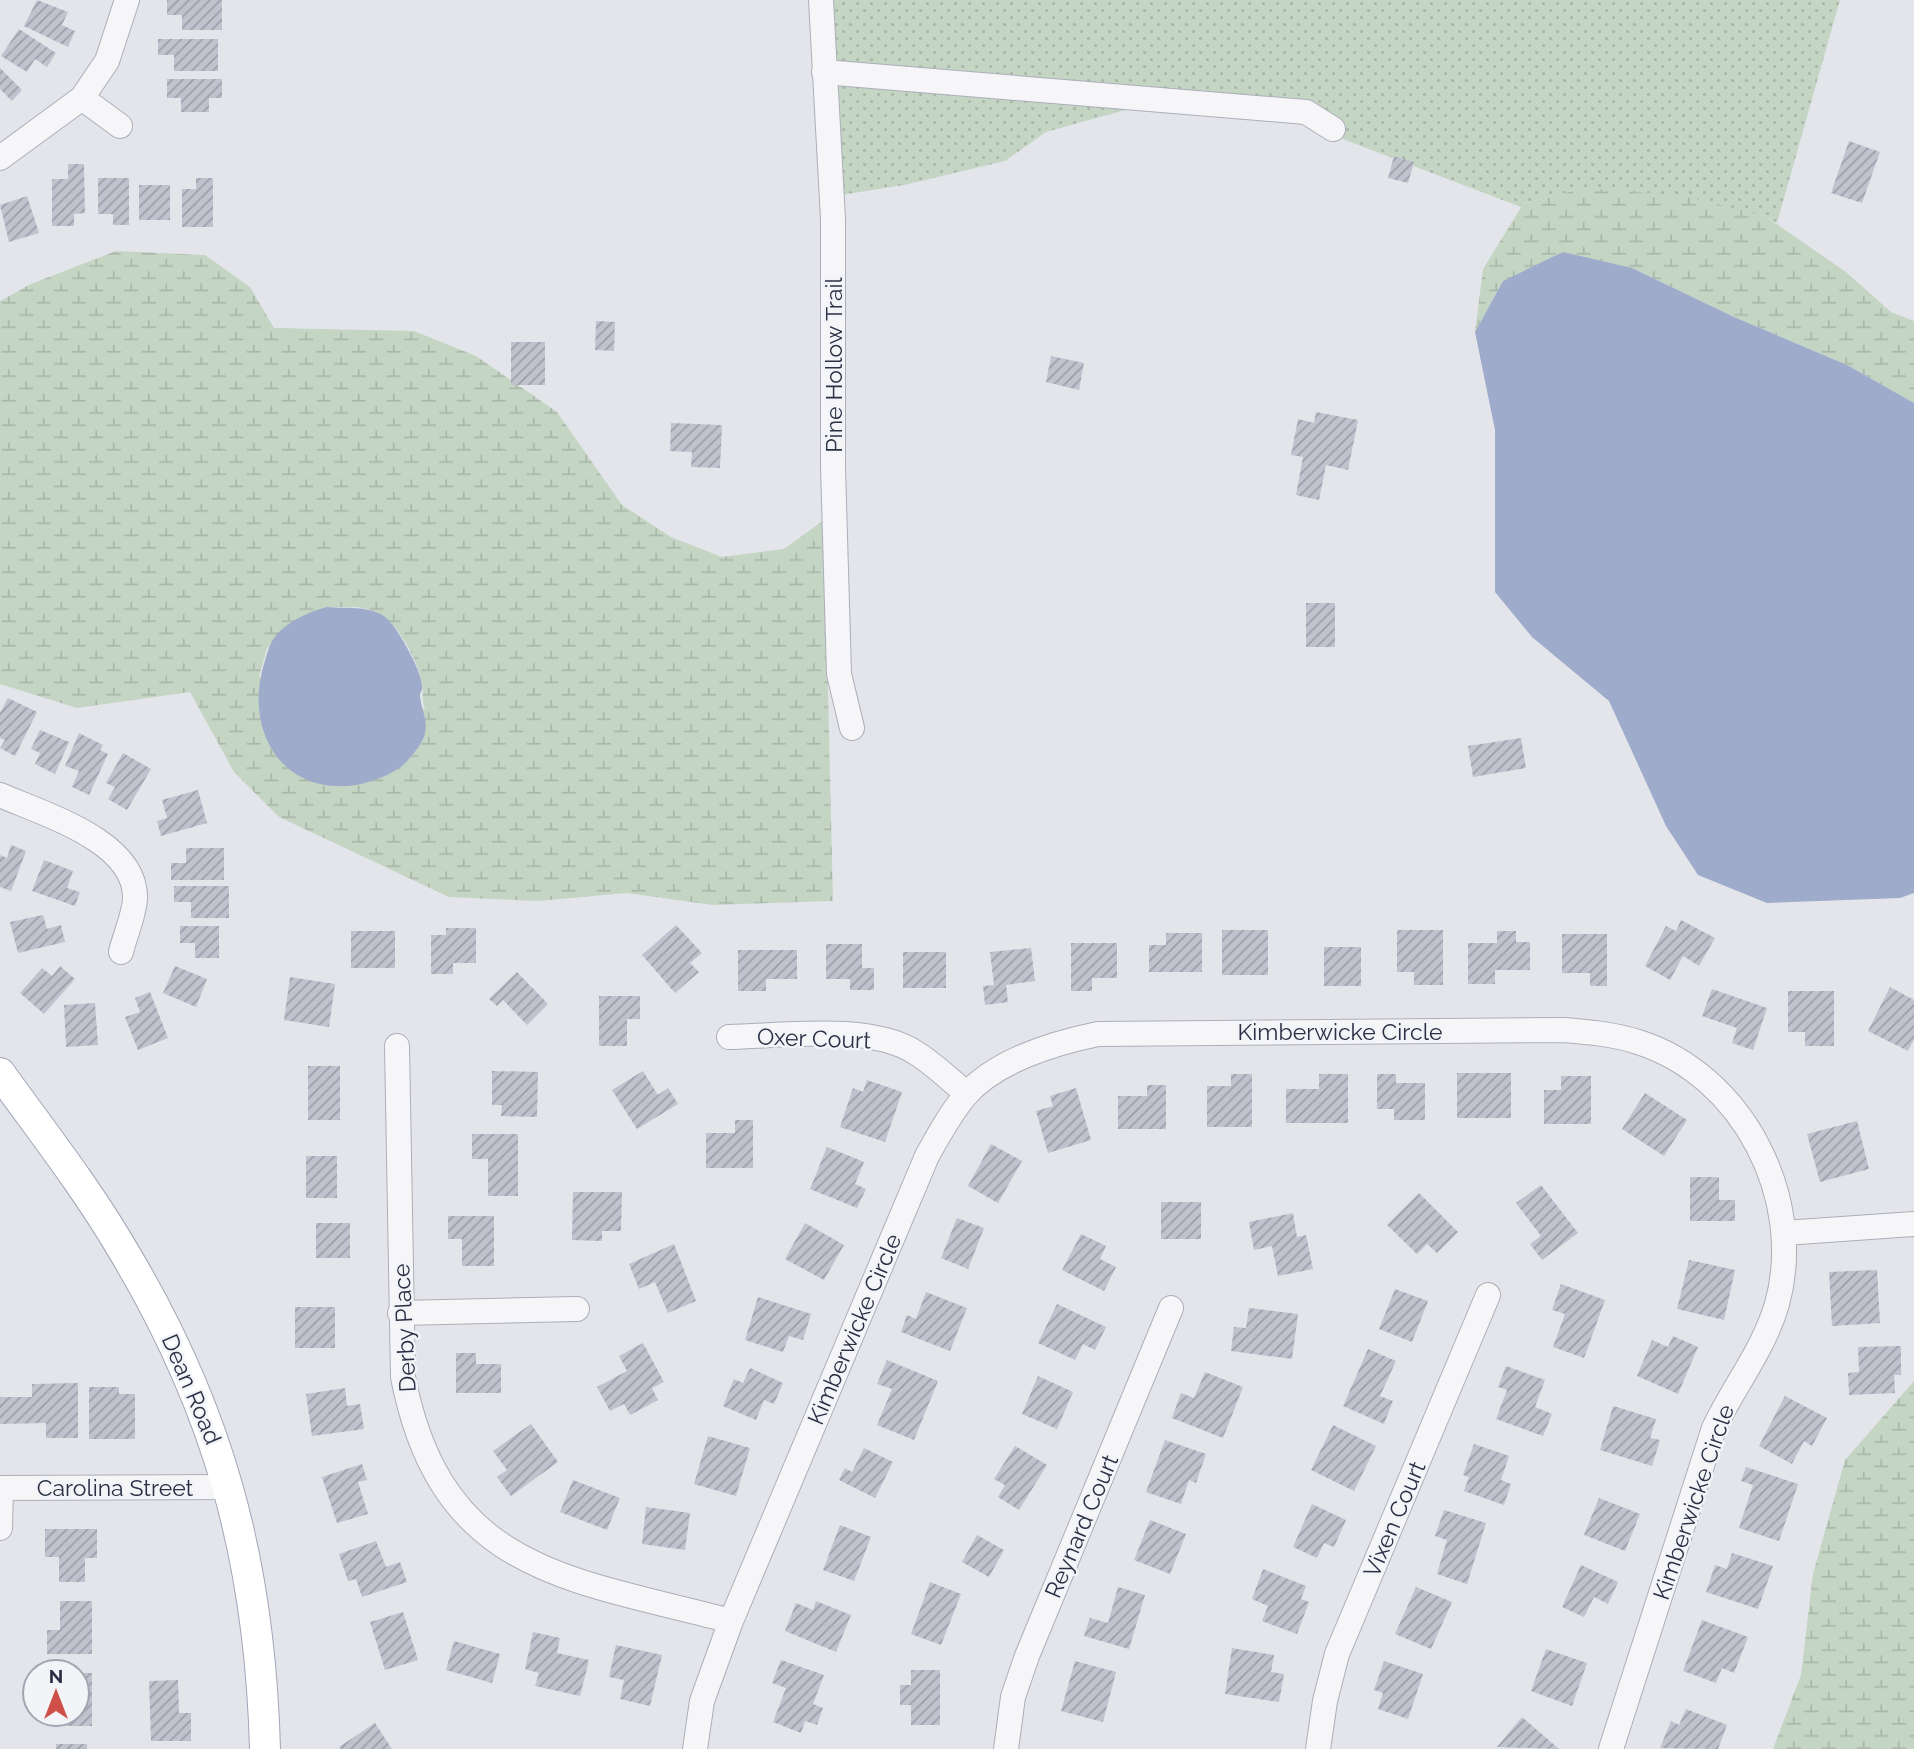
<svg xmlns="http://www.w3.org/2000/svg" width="1914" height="1749" font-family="Raleway,sans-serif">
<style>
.grass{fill:url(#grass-dots)}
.wetland{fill:url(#wetland-marsh);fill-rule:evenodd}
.water{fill:#9eabcb}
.building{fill:url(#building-hatch)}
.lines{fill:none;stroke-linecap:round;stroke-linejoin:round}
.minor-casing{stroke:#acaeb9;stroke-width:26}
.major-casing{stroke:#a2a6b7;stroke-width:32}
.minor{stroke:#f6f6f9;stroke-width:24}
.major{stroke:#fff;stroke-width:30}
.labels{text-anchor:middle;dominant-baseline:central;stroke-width:5;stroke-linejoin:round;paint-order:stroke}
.street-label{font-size:23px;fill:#2b2f44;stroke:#f3f4f8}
</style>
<defs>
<pattern id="grass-dots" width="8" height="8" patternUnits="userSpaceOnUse" patternTransform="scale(1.75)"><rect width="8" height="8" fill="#c5d5c4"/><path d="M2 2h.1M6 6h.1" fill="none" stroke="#a9b7aa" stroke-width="1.8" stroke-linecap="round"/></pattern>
<pattern id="wetland-marsh" width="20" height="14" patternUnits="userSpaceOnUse" patternTransform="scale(1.75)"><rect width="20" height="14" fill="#c5d5c4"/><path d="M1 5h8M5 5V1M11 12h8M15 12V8" fill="none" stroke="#a9b7aa"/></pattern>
<pattern id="building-hatch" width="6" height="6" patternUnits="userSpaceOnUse" patternTransform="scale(1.75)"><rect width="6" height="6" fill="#c0c3ce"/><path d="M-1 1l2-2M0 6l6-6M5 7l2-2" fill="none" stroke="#9c9fa9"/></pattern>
</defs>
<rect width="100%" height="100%" fill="#e3e5eb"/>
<path class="grass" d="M831 0H1840L1777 223 1765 216 1584 188 1523 204 1521 207 1340 138 1346 125 1311 103 832 62Z
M834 84 1129 109 1046 132 1005 161 904 185 841 195Z"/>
<path class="wetland" d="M1584 188 1685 196 1765 216 1846 272 1891 312 1914 321V403L1847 365 1734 317 1632 268 1503 281 1475 332 1483 269 1523 204Z
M116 251 205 255 250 287 274 328 414 331 476 356 557 412 622 505 671 537 722 557 784 549 824 520 833 901 713 905 627 893 538 901 449 897 279 817 234 772 190 692 77 708 0 684V301L31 284ZM327 607C341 608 357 605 371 610 396 618 417 658 422 683 424 692 421 700 425 709L259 677 267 648Z
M1914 1381V1749H1773L1801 1675 1813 1574 1845 1460Z"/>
<path class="water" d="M1563 252 1632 268 1734 317 1847 365 1914 403V893L1900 898 1767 903 1698 875 1666 826 1609 701 1532 637 1495 592V430L1475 332 1503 281Z
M327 607C347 609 366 605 384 616 396 624 422 671 422 686 423 692 420 690 420 696 421 708 428 720 425 733 423 743 415 752 408 760 398 773 372 782 356 785 281 796 244 729 264 664 268 651 270 640 280 631 293 619 311 611 327 607Z"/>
<path class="building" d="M37 0 68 12 62 25 75 31 68 47 24 26Z
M167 0H222V30H182V15H167Z
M19 29 56 53 47 67 35 59 27 72 1 56Z
M158 39H218V71H174V55H158Z
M0 68 22 90 12 101 0 89Z
M167 79H222V98H209V112H181V98H167Z
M1849 141 1880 152 1862 203 1831 193Z
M1394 156 1414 162 1408 183 1388 178Z
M68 164H84L85 213 74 214V226H52V179H68Z
M98 178H129V225H113V214H98Z
M196 178H213V227H182V189H196Z
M139 185H170V220H139Z
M27 196 39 233 9 242 0 205Z
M596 321 615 322 614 351 595 350Z
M511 342H545V385H511Z
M1051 356 1084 363 1079 390 1046 382Z
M1316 412 1358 420 1348 470 1326 465 1319 500 1296 495 1303 457 1291 455 1298 419 1314 423Z
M671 423 722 425 720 468 691 467 692 452 670 451Z
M1306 603H1335V647H1306Z
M8 698 37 712 15 756 0 748 5 740 0 738V713Z
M40 730 69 742 55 774 35 764 40 753 31 749Z
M79 733 103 745 100 750 108 754 89 795 72 787 79 771 65 766Z
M1521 738 1526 768 1473 777 1468 746Z
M123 753 151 769 127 810 108 799 115 787 106 783Z
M198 790 207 823 161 836 157 821 167 818 162 800Z
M11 845 26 851 11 891 0 887V855L7 858Z
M186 848H224V880H171V863H186Z
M44 860 73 871 67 888 80 892 75 906 32 891Z
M174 886H229V918H191V902H174Z
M43 915 47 929 61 925 65 942 18 953 10 922Z
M1681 920 1715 938 1699 966 1683 956 1670 980 1645 966 1666 926 1676 931Z
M676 925 702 953 690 963 699 972 675 993 642 955Z
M180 926H219V958H195V943H180Z
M446 928H476V963H453V974H431V935H446Z
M1222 930H1268V975H1222Z
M1397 930H1443V985H1414V972H1397Z
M351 931H395V968H351Z
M1497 931H1516V942H1530V970H1495V984H1468V943H1497Z
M1166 933H1202V972H1149V945H1166Z
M1562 934H1607V986H1590V973H1562Z
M1071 943H1117V978H1092V991H1071Z
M826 944H862V968H874V990H850V979H826Z
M1324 947H1361V986H1324Z
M1031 948 1035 981 1006 985 1008 1002 985 1005 983 986 994 985 990 952Z
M738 950H797V979H766V991H738Z
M903 952H946V988H903Z
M60 966 75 979 44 1014 20 993 42 968 52 976Z
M175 966 207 979 196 1007 163 993Z
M517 972 548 1004 527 1025 503 1000 497 1006 489 999Z
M290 977 335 984 329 1027 284 1020Z
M1890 987 1914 1000V1039L1908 1051 1868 1031Z
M1712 989 1767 1008 1753 1050 1732 1043 1737 1028 1702 1016Z
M1788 991H1834V1046H1805V1032H1788Z
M150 992 168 1038 138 1050 125 1017 140 1012 135 998Z
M599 996H640V1019H627V1046H599Z
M95 1003 98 1045 66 1047 64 1005Z
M308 1066H340V1120H308Z
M492 1071 538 1072 537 1117 501 1116 502 1105H492Z
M643 1071 658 1095 668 1088 678 1104 637 1129 612 1090Z
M1457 1073H1511V1118H1457Z
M1231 1074H1252V1127H1207V1086H1231Z
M1319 1074H1348V1123H1286V1089H1319Z
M1377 1074H1396V1083H1425V1120H1394V1109H1377Z
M1561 1076H1591V1124H1544V1090H1561Z
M867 1080 902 1092 885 1142 840 1127 853 1088 863 1092Z
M1147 1085H1166V1129H1118V1096H1147Z
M1076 1088 1091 1140 1048 1153 1036 1111 1053 1106 1050 1096Z
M1645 1093 1687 1120 1664 1156 1622 1129Z
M735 1120H753V1168H706V1133H735Z
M1857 1121 1869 1169 1820 1182 1807 1134Z
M472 1134H518V1196H488V1159H472Z
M991 1144 1022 1161 998 1203 968 1186Z
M827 1147 864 1162 855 1184 866 1189 857 1208 810 1189Z
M306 1156H337V1198H306Z
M1690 1177H1719V1200H1735V1221H1690Z
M1541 1185 1578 1233 1542 1260 1530 1244 1541 1236 1516 1203Z
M573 1192H622L621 1231H602V1241L572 1240Z
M1419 1193 1458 1232 1437 1253 1427 1244 1417 1254 1387 1225Z
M1161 1202H1201V1239H1161Z
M1293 1213 1297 1237 1306 1235 1313 1269 1278 1276 1272 1246 1254 1250 1249 1222Z
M448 1216H494V1266H462V1239H448Z
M957 1218 984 1228 968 1269 941 1258Z
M316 1223H350V1258H316Z
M805 1223 844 1245 824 1280 785 1259Z
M1081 1234 1106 1246 1100 1259 1116 1267 1104 1291 1062 1270Z
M674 1244 696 1301 668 1313 655 1282 639 1289 629 1264Z
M1689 1260 1735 1270 1724 1320 1677 1309Z
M1877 1270 1880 1323 1832 1326 1829 1272Z
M1561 1284 1605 1300 1584 1358 1553 1347 1565 1314 1552 1310Z
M1395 1289 1428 1301 1412 1342 1379 1329Z
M926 1292 967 1308 950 1351 901 1332 907 1315 916 1319Z
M758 1297 811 1314 803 1340 789 1336 783 1352 745 1340Z
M1057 1304 1106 1327 1095 1350 1083 1344 1075 1360 1038 1343Z
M295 1307H335V1348H295Z
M1249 1308 1298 1314 1292 1359 1231 1351 1234 1327 1246 1328Z
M1673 1336 1698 1347 1678 1394 1637 1376 1652 1340 1668 1347Z
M643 1343 664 1382 652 1388 658 1400 630 1415 624 1404 610 1411 597 1387 627 1371 619 1356Z
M1901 1346V1375H1894L1895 1393 1849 1395 1848 1373 1859 1372 1858 1347Z
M1368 1349 1396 1361 1380 1396 1393 1401 1384 1424 1343 1406Z
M456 1353H476V1364H501V1393H456Z
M887 1360 938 1381 914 1440 877 1425 892 1389 877 1384Z
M1506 1366 1545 1380 1535 1407 1552 1414 1543 1436 1496 1419 1507 1390 1498 1387Z
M750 1368 783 1383 774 1404 764 1400 756 1420 723 1406 734 1379 743 1383Z
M1205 1372 1243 1387 1223 1438 1172 1418 1181 1393 1194 1398Z
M1038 1376 1073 1392 1057 1429 1022 1414Z
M78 1383V1438H46V1423L0 1424V1397H32V1384Z
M89 1387H119V1394H135V1439H89Z
M345 1388 347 1406 360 1404 364 1429 312 1436 306 1394Z
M1785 1396 1827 1418 1812 1446 1804 1441 1792 1464 1759 1446Z
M1613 1406 1656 1419 1650 1438 1660 1440 1652 1466 1600 1450Z
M531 1424 558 1462 511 1496 497 1477 507 1470 493 1451Z
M1333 1425 1376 1446 1354 1491 1311 1470Z
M708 1436 750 1448 736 1496 694 1484Z
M1165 1440 1206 1454 1196 1483 1189 1480 1181 1504 1146 1492Z
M1474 1444 1509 1456 1501 1480 1511 1484 1504 1505 1464 1491 1469 1477 1463 1475Z
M1015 1446 1047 1465 1019 1510 998 1497 1005 1485 994 1479Z
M864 1448 893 1462 875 1498 839 1480 845 1468 852 1472Z
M362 1464 367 1480 358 1482 368 1514 337 1523 322 1477Z
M1746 1467 1798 1484 1779 1541 1739 1528 1753 1485 1741 1481Z
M573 1480 620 1498 607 1530 560 1512Z
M1599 1498 1640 1514 1625 1551 1584 1535Z
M1312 1504 1346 1520 1334 1547 1324 1543 1317 1558 1293 1547Z
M646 1507 690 1513 685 1550 642 1544Z
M1444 1510 1486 1523 1467 1584 1437 1574 1447 1540 1435 1536Z
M1150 1520 1186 1534 1170 1574 1134 1560Z
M840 1525 871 1537 854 1581 823 1570Z
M45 1529H97V1558H85V1582H59V1557H45Z
M977 1535 1004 1550 989 1577 962 1562Z
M376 1541 386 1567 400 1562 407 1582 362 1597 356 1579 348 1581 339 1554Z
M1732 1553 1773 1566 1758 1609 1706 1592 1715 1565 1727 1569Z
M1581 1565 1618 1582 1608 1604 1594 1597 1584 1617 1562 1607Z
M1263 1569 1306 1586 1301 1599 1309 1602 1297 1634 1262 1621 1268 1606 1252 1599Z
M930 1582 961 1594 941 1645 911 1634Z
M1118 1587 1145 1595 1129 1649 1084 1636 1090 1618 1108 1623Z
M1416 1587 1452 1602 1431 1649 1395 1634Z
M60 1601H92V1654H47V1630H60Z
M816 1601 851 1615 836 1652 785 1631 796 1603 813 1610Z
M403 1612 418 1660 385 1670 370 1622Z
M1702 1620 1748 1637 1734 1673 1722 1668 1716 1683 1683 1671Z
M533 1632 560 1638 557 1653 589 1660 580 1696 535 1686 539 1673 525 1669Z
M454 1641 500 1654 492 1683 446 1670Z
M616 1645 662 1655 650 1706 620 1699 624 1680 609 1677Z
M1232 1648 1274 1655 1271 1672 1284 1674 1279 1702 1225 1694Z
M1546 1649 1587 1663 1572 1706 1531 1691Z
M781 1660 824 1675 813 1704 823 1708 817 1725 805 1721 801 1733 773 1722 786 1688 772 1683Z
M1075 1661 1116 1672 1103 1722 1061 1711Z
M1384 1661 1423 1674 1408 1719 1378 1709 1383 1693 1374 1690Z
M911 1670H940V1725H911V1705H900V1685H911Z
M77 1673H92V1726H49V1714H77Z
M178 1680 179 1713H191V1741H151L149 1681Z
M1686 1709 1727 1725 1718 1749 1660 1748 1671 1721 1679 1725Z
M1522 1717 1559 1749 1497 1747Z
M375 1723 392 1749H341L339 1747Z
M56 1744H87V1749H56Z"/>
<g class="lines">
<g class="minor-casing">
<path id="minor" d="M821 0 833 219V467L839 674 852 728
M824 72 1306 112 1333 129
M82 98 120 126
M0 158 82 98 107 61 127 0
M0 795C43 814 137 841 135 899 134 916 125 935 121 952
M729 1037C781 1036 871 1023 916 1053 934 1064 950 1080 967 1094
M397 1046 403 1377C441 1572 567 1578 731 1621
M1784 1233 1914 1224
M400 1313 577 1309
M0 1488 230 1487
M0 1528 1 1488
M695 1749 702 1701 731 1621 927 1156C938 1136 950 1114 965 1096 995 1061 1054 1043 1098 1034L1564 1030C1589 1032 1613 1034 1638 1042 1743 1075 1806 1199 1777 1304 1764 1349 1734 1386 1714 1428L1611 1749
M1006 1749 1013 1697 1027 1656 1171 1308
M1318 1749 1325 1701 1337 1654 1488 1295"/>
</g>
<g class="major-casing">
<path id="major" d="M0 1073C41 1130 85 1186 121 1247 219 1409 260 1561 265 1749"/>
</g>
<use href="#minor" class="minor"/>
<use href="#major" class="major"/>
</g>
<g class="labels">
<g class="street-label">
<text transform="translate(833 365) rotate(-90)">Pine Hollow Trail</text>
<text x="1340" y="1031">Kimberwicke Circle</text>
<text transform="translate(814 1038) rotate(2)">Oxer Court</text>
<text transform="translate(404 1328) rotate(-93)">Derby Place</text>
<text transform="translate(854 1329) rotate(-67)">Kimberwicke Circle</text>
<text transform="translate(192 1389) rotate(67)">Dean Road</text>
<text x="115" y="1487">Carolina Street</text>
<text transform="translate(1693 1502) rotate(-71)">Kimberwicke Circle</text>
<text transform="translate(1394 1519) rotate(-67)">Vixen Court</text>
<text transform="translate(1081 1526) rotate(-67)">Reynard Court</text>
</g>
</g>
<g transform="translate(56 1693)"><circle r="33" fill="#f3f4f8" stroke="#a3a5b0" stroke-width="2"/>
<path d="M0-5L12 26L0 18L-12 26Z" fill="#cf5049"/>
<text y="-10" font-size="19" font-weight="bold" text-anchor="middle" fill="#2b2f44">N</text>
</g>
</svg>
